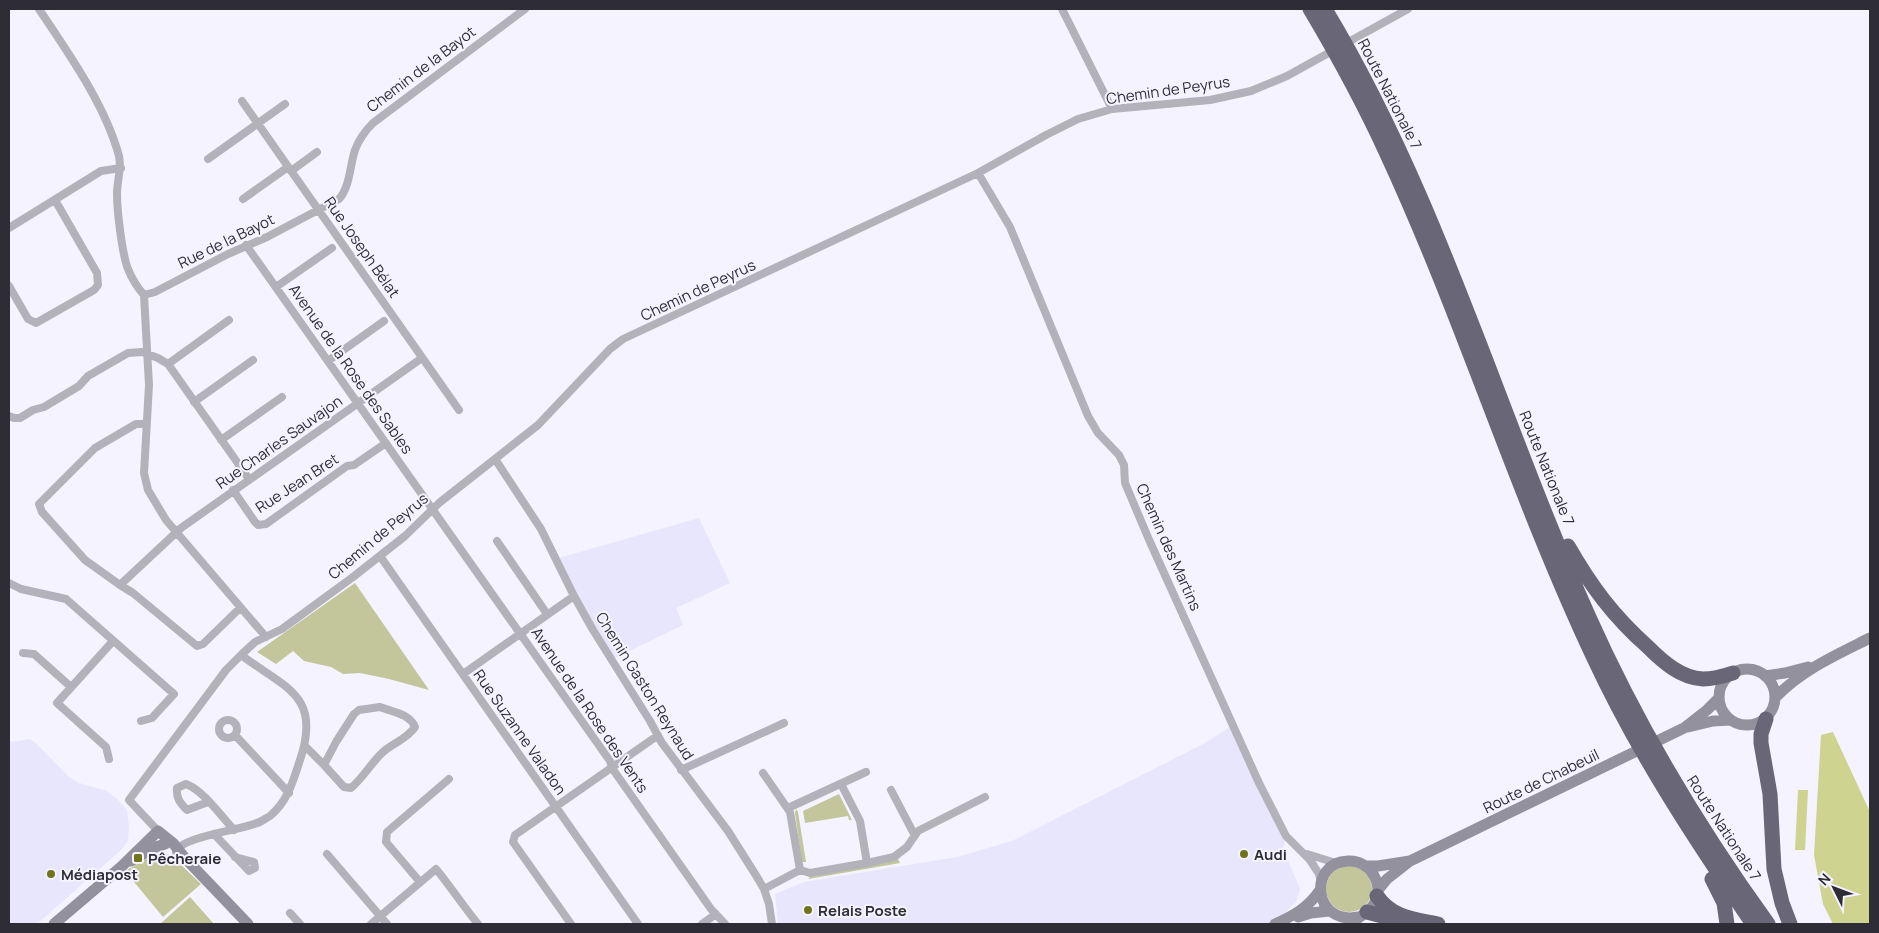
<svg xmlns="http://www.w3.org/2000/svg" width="1879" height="933" font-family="Manrope,sans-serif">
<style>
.built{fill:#e8e6fc}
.green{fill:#c2c69a}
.water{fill:#ced38f}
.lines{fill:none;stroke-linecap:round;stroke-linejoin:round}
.street{stroke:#b3b2ba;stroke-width:8}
.secondary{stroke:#93919e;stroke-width:11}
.highway{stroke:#686677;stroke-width:15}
.poi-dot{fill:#70741a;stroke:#f4f3ff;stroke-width:2}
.labels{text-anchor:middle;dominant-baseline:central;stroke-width:4;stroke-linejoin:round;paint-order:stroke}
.street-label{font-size:15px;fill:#2e2d35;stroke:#f4f3ff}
.poi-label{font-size:15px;font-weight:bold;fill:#2e2d35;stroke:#f4f3ff;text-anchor:start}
</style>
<rect width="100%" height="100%" fill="#f4f3ff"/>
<path class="built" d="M699 518 730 583 676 608 683 625 615 658 595 631 559 558Z
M1233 725 1286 836 1283 849 1300 889 1296 902 1273 924H778L775 894 804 882 957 857 1012 841 1205 743Z
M9 739 11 742 30 739 37 744 69 777 79 783 107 791 116 798 127 810 129 827 128 841 122 849 37 924H9Z"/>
<path class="green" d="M355 583 429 690 389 679 360 673 343 674 331 667 304 661 293 651 276 664 257 652Z
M839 794 852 820H849L848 816 805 823 803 811Z
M796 809 798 812 806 862H802L795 813Z
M164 853 174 858 201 884 163 917 125 871 150 857Z
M898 859 900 863 808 879 811 876 885 863Z
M1326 889a23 23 0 1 1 46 0a23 23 0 1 1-46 0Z
M190 897 214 924H160Z"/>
<path class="water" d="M1833 732 1870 812V924H1833L1823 904 1814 855 1821 735Z
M1798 790H1808L1805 850H1795Z"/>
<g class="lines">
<path class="street" d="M39 9C68 53 105 104 119 156 122 169 117 180 117 194 117 210 122 254 128 269 132 279 137 287 144 295L149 385 144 473 148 490 166 520 266 637
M1062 9 1112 109
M242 101 459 410
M208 159 285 104
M291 171 317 152
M978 173 1010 227 1088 416 1098 433 1119 455 1124 465 1125 483 1150 542 1259 783 1286 836 1310 860 1319 874 1321 882
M243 199 288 167
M9 228 101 171 121 168
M246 245 610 761 612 768 711 909 725 924
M9 286 28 319 36 323 94 290 98 285 97 273 55 200
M276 287 332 248
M144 295 155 292 228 254 267 237 339 199C350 187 350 165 355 150 359 139 365 131 373 123L525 9
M328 361 384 321
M168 364 229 320
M194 402 253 360
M9 416 14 418H20L33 410 44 407 79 386 88 376 128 353 142 352 158 358 168 364 249 479
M221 440 282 397
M495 459 541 529 574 596 593 630 650 721 662 743 728 831 757 877 764 889 769 904 772 924
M233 490 255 522 258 525 266 524 347 466 354 465 386 443
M497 541 547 614
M380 556 638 924
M9 583 21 589 66 599 174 694 152 718 141 721
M120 585 85 560 42 512 39 504 95 448 136 424H146
M240 608 203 644 197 646 133 593 120 585 181 528 422 358
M23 653 34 654 71 687
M463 674 574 596
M380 707C393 712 410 714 415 727 407 739 393 743 383 752 371 763 363 778 351 788L344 787 324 765 336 742 354 714 359 710Z
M219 729a9 9 0 1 1 18 0a9 9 0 1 1-18 0Z
M235 735 289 793
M305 746 324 765
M109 759 106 747 57 703 113 641
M681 770 784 723
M763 773 790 812 800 870 764 889
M891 790 914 834
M208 802 187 810C180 803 176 798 177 788L186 784C204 791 221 816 234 830
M788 808 866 772
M158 831 129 800 226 670 241 655 255 642 282 629 353 577 405 536 439 503 538 425 610 349 623 339 978 173 1046 135 1078 119 1112 109 1210 100 1251 91 1287 76 1408 9
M214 834 249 871 255 868 254 862 235 857
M176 852C180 837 241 830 257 823 261 822 266 818 270 816 288 801 293 781 300 760 322 695 285 688 241 655
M327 854 387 924
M1307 854 1336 863
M867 863 894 857 907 847 918 831 985 797
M800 870 810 873 867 863 860 821 841 784
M420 882 386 842 387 832 449 779
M290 913 300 924
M371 924 436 869C451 887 463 906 478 924
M571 924 513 842 515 835 657 736
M702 924 716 914"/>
<path class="secondary" d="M1719 697a28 28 0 1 1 56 0a28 28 0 1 1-56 0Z
M1765 676 1785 673 1808 667
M1776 697C1802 670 1836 655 1870 638
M1688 727 1713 721 1730 720
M158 831 173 843 184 857 248 924
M131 861 156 847 165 844
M1366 866H1378L1410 861
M1378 890 1387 879 1410 861 1684 728 1707 710 1719 698
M1298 917 1311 913 1329 911
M54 924 121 867 158 831
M1275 924C1293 916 1309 907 1320 890
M1352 924C1358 916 1369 913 1374 904 1385 884 1370 860 1348 861 1308 862 1312 926 1359 917"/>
<path class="highway" d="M1310 9C1338 56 1364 104 1387 154 1463 318 1516 492 1593 656 1637 751 1694 838 1753 924
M1325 9C1439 198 1498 414 1588 615 1637 725 1698 827 1768 924
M1568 546C1591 586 1613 616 1648 647 1663 662 1681 678 1703 679 1713 679 1724 676 1733 673
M1766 719 1761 734V743L1770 794 1774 869 1782 903 1790 924
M1712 879 1724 903 1727 924
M1377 896C1392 918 1414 919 1438 924
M1367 912 1397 920"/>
</g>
<g class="poi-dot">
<circle cx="1244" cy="854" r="5"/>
<rect x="133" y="853" width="10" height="10" rx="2.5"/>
<circle cx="51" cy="874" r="5"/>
<circle cx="808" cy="910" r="5"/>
</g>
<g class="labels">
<g class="street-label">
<text transform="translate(421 69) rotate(-37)">Chemin de la Bayot</text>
<text transform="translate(1168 90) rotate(-8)">Chemin de Peyrus</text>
<text transform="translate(1390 94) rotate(63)">Route Nationale 7</text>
<text transform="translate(226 241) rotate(-26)">Rue de la Bayot</text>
<text transform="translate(362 247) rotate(55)">Rue Joseph Bélat</text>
<text transform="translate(698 290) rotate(-25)">Chemin de Peyrus</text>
<text transform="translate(351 369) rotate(55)">Avenue de la Rose des Sables</text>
<text transform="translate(279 442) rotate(-35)">Rue Charles Sauvajon</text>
<text transform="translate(1547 468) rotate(68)">Route Nationale 7</text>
<text transform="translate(297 483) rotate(-33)">Rue Jean Bret</text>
<text transform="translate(378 536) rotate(-40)">Chemin de Peyrus</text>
<text transform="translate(1169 547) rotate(66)">Chemin des Martins</text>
<text transform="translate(645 686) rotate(58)">Chemin Gaston Reynaud</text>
<text transform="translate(590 710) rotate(56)">Avenue de la Rose des Vents</text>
<text transform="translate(520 732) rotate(55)">Rue Suzanne Valadon</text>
<text transform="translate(1541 781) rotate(-26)">Route de Chabeuil</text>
<text transform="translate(1724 828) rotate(57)">Route Nationale 7</text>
</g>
<g class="poi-label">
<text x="1254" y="854">Audi</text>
<text x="148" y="858">Pêcheraie</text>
<text x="61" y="874">Médiapost</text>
<text x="818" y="910">Relais Poste</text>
</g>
</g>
<rect width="1879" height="933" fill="none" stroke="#2e2d35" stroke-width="20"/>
<g transform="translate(1834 888) rotate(312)" stroke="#f4f3ff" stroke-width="4" paint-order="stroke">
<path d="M0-4L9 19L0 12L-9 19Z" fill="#2e2d35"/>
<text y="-8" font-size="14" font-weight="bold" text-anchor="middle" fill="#2e2d35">N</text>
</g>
</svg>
